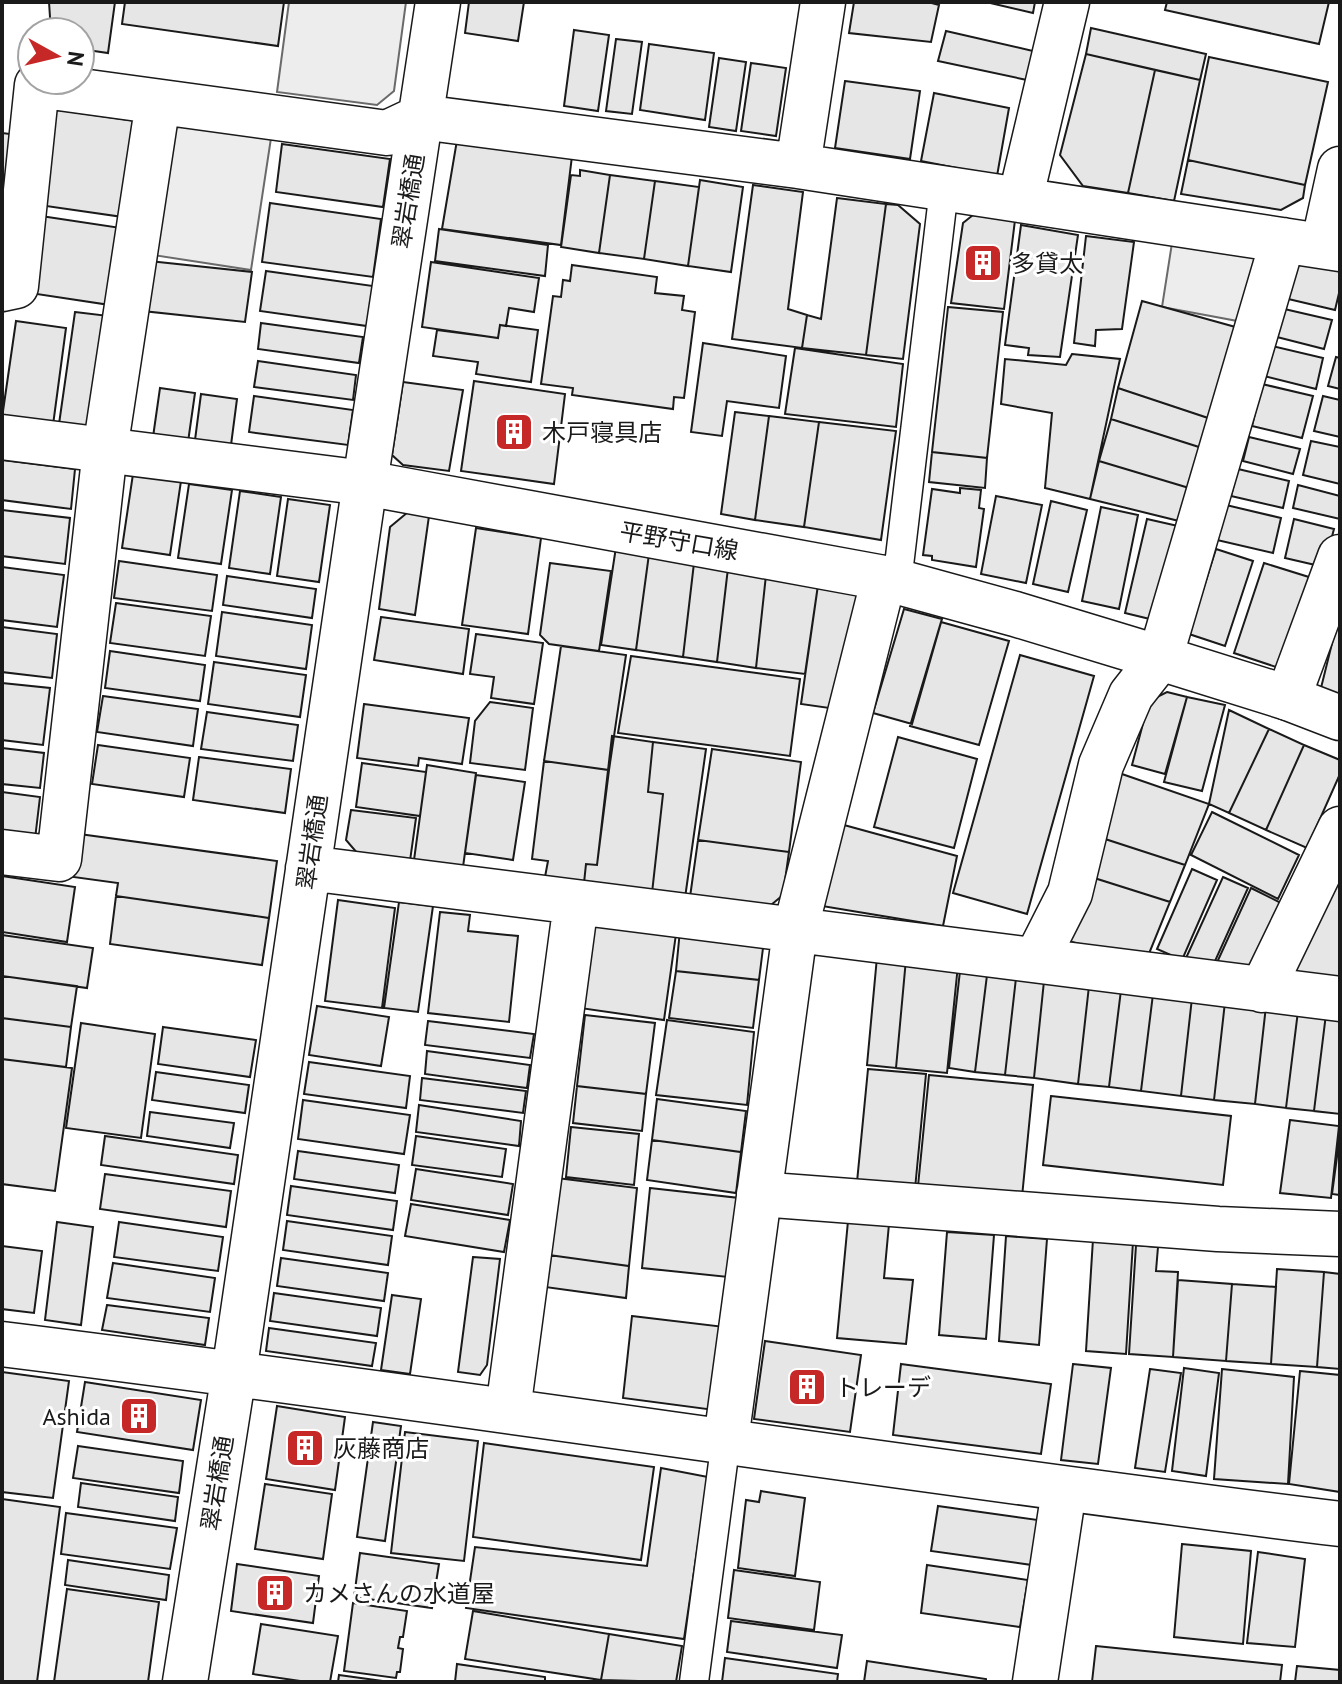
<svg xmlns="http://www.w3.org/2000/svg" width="1342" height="1684" font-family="'PT Sans','Noto Sans JP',sans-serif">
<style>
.parking{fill:#ededed;stroke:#6a6a6a;stroke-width:2}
.building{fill:#e6e6e6;stroke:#1a1a1a;stroke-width:2}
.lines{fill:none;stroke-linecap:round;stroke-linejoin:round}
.lane-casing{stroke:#1a1a1a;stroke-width:31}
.street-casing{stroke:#1a1a1a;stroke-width:47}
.secondary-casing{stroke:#1a1a1a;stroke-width:47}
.lane{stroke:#fff;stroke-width:28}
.street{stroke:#fff;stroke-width:44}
.secondary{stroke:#fff;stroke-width:44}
.labels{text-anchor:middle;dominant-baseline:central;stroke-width:6;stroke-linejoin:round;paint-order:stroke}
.street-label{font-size:24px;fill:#1a1a1a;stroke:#fff}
.poi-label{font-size:24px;fill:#1a1a1a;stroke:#fff;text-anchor:start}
</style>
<rect width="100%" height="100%" fill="#fff"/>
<path class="parking" d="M289 2H406L394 91 377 105 277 92Z
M173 124 271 138 251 270 153 255Z
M1172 243 1264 257 1243 322 1162 307Z"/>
<path class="building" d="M49 2H115L108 53 80 49V32H51Z
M125 2H284L278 46 122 24Z
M469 2H524L518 41 465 33Z
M854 2H928L939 5 931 42 849 33Z
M986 2H1035L1033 13Z
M1167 2H1329L1319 44 1165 10Z
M1091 28 1206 54 1200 80 1086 54Z
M574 30 609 35 598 111 564 106Z
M946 31 1033 51 1027 80 938 61Z
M616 39 642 42 632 114 606 111Z
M649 44 714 53 705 120 640 110Z
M1086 54 1155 70 1128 193 1083 186 1060 155Z
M1209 57 1328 82 1305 185 1188 160Z
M719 58 746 62 736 131 709 127Z
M751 63 786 68 776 136 741 131Z
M1155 70 1200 80 1174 201 1128 193Z
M845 81 920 91 910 159 835 148Z
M934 93 1009 108 997 176 921 161Z
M52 109 136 121 123 217 39 205Z
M2 133 18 135 13 180 2 178Z
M457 140 572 156 561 245 442 229Z
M282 144 390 159 383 207 276 192Z
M1188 160 1305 185 1303 198 1281 210 1181 194Z
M580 170 610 175 599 253 561 247 571 175 580 176Z
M610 175 655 181 644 259 599 253Z
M700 180 743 187 731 272 688 266Z
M655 181 699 187 688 266 644 259Z
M753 185 803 192 788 309 807 315 802 348 732 339Z
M837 198 886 204 866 355 802 348 807 315 821 319Z
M270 203 381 219 373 277 262 262Z
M886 204 898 205 920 224 903 359 866 355Z
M973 215 1015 220 1004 309 951 303 963 223Z
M41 216 121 228 110 305 30 293Z
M1021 225 1078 235 1060 357 1028 355 1029 348 1005 345Z
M439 229 548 245 545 276 435 261Z
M1086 236 1134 242 1122 329 1096 330 1095 346 1074 343Z
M1295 253 1340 265V289L1335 310 1284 298Z
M149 261 252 272 245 322 143 311Z
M431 262 539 278 534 312 509 308 506 326 500 325 498 338 422 327Z
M572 265 657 277 655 293 684 296 682 310 695 312 684 398 674 397 673 409 572 395 573 388 541 384 553 296 561 297 563 280 570 281Z
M266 271 373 286 367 326 260 311Z
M1142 301 1239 328 1211 419 1118 388Z
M948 307 1003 312 987 458 932 452Z
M1280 308 1332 320 1324 349 1273 336Z
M75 312 109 316 93 429 59 424Z
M16 321 66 328 53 425 2 418Z
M261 323 363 337 359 363 258 349Z
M500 325 538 330 531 382 476 374 478 362 433 356 437 330 498 338Z
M703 343 786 356 779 408 727 401 722 436 691 432Z
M1268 345 1323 358 1316 389 1260 375Z
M795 348 903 364 896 427 785 414Z
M1072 354 1120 359 1090 499 1045 488 1052 413 1001 404 1005 359 1066 365Z
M1336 357 1340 358V389L1328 386Z
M258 361 356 375 353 400 254 387Z
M474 381 565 394 554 484 461 471Z
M403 382 463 390 449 471 403 465 392 455Z
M1262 384 1313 396 1302 438 1252 426Z
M160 388 195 393 188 442 153 437Z
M1118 388 1211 419 1202 448 1111 419Z
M201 394 237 399 231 445 195 440Z
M254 396 353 410 348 445 249 432Z
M1323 396 1340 400V437L1314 431Z
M735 412 769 416 755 520 721 514Z
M769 416 819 422 804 527 755 520Z
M1111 419 1202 448 1189 488 1099 461Z
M819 422 896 431 881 540 804 527Z
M1249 437 1300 449 1293 474 1243 461Z
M1311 441 1340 447V484L1303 475Z
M932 452 987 458 985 488 929 482Z
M2 460 75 469 71 509 2 500Z
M1099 461 1189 488 1179 521 1090 499Z
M1238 469 1289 481 1283 508 1231 496Z
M133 474 181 481 170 555 122 548Z
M189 484 232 490 221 564 178 558Z
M1298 485 1340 496V519L1293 508Z
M960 488 981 490 979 508 984 509 976 567 932 560V556L923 555 932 489 960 493Z
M240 491 281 497 270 574 229 568Z
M996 496 1042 505 1026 583 981 574Z
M288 499 330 505 319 582 277 576Z
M1051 501 1087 510 1068 592 1033 584Z
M1226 505 1281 518 1273 553 1217 540Z
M1101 507 1138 515 1119 609 1082 601Z
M2 510 70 518 65 564 2 556Z
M408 512 429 516 415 615 379 609 390 527Z
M1147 519 1178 526 1154 620 1125 613Z
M1294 519 1334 529 1324 567 1285 558Z
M476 528 541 538 528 634 462 625Z
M616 547 649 554 636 650 601 645Z
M1216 549 1253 561 1225 646 1189 634Z
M649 554 694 563 683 657 636 650Z
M119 561 217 575 212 611 114 598Z
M550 563 611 571 599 651 549 644 540 635Z
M694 563 728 568 717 662 683 657Z
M1264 563 1312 578 1282 669 1234 653Z
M2 567 64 575 57 627 2 620Z
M728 568 766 575 756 668 717 662Z
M766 575 818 585 805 674 756 668Z
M227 576 316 589 312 618 223 605Z
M818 585 863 593 836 709 801 704Z
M116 603 211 616 205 656 110 643Z
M904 609 942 619 912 724 873 713Z
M222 612 312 625 306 669 216 656Z
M1339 615H1340V702L1319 696Z
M381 617 469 629 463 674 374 660Z
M941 622 1009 641 979 745 910 726Z
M2 627 57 634 52 678 2 672Z
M476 634 543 643 534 704 491 698 494 677 470 674Z
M561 646 626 655 609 770 544 761Z
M110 651 205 665 200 701 105 688Z
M1020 655 1094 676 1027 914 953 893Z
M631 656 800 679 790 756 618 733Z
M214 662 306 675 300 717 208 704Z
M2 683 50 688 43 745 2 740Z
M1167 692 1187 697 1165 774 1132 765 1149 701Z
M103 696 198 709 193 746 97 732Z
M1187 697 1225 705 1202 791 1164 782Z
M490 702 533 708 525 770 470 763 475 721Z
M364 704 469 718 462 764 419 758 418 766 357 758Z
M1229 710 1269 729 1229 813 1209 804Z
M207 712 298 725 293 761 201 749Z
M1269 729 1304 745 1266 830 1229 813Z
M612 736 653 742 648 792 663 794 652 893 584 883 586 864 597 865Z
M898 737 977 759 954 848 874 827Z
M653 742 706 749 685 898 652 893 663 794 648 792Z
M98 745 190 758 184 797 92 784Z
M1304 745 1340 760V774L1307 848 1266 830Z
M2 748 44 753 40 788 2 784Z
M712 749 801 762 789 852 698 840Z
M199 757 291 769 285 813 193 800Z
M544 761 609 770 597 865 586 864 584 883 545 877 548 861 532 859Z
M362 763 426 772 420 816 356 807Z
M427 765 476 773 463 867 414 860Z
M1119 773 1209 804 1185 865 1099 837Z
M476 775 525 782 513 860 465 853Z
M2 792 40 797 35 839 2 835Z
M351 810 416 818 410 861 358 854 346 840Z
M1212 812 1299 855 1278 899 1191 855Z
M844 825 957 856 943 926 822 906Z
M72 833 277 861 269 918 116 896 118 883 66 876Z
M1099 837 1185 865 1170 902 1088 876Z
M698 840 789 852 783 895 765 910 690 897Z
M1340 855V989L1275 983Z
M1192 869 1217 880 1182 960 1157 949Z
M2 876 75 887 67 942 2 932Z
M1088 876 1170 902 1146 961 1068 941Z
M1223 877 1248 888 1211 970 1186 958Z
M1251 888 1283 904 1246 983 1214 969Z
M116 896 269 918 262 965 110 944Z
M338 900 395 908 382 1008 325 1001Z
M399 902 433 906 418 1012 384 1008Z
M440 912 470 915 468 931 518 936 509 1022 428 1013Z
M590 917 677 927 664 1020 580 1008Z
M680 930 764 940 759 980 676 971Z
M2 935 93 948 87 988 2 976Z
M877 957 906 959 896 1068 867 1065Z
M906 959 958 965 947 1073 896 1068Z
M676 971 759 980 753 1028 669 1018Z
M960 971 987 975 975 1072 949 1068Z
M987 975 1016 978 1005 1075 975 1072Z
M2 976 77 986 71 1027 2 1018Z
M1016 978 1044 981 1034 1078 1005 1075Z
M1044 981 1089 986 1078 1084 1034 1078Z
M1089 986 1121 990 1109 1087 1078 1084Z
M1121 990 1153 994 1141 1091 1109 1087Z
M1153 994 1192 998 1181 1096 1141 1091Z
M1192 998 1225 1002 1214 1100 1181 1096Z
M1225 1002 1266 1006 1255 1104 1214 1100Z
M317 1006 389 1017 381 1066 309 1055Z
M1266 1006 1298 1011 1286 1108 1255 1104Z
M1298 1011 1326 1014 1314 1111 1286 1108Z
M1326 1014 1340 1015V1114L1314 1111Z
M585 1015 655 1023 646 1094 577 1086Z
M2 1018 71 1027 66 1067 2 1059Z
M667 1020 754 1032 747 1105 656 1095Z
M428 1021 534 1034 530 1058 425 1045Z
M81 1023 155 1034 141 1138 66 1128Z
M163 1027 256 1040 250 1077 158 1064Z
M427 1051 530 1065 527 1088 425 1074Z
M2 1059 72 1068 55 1191 2 1184Z
M309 1062 410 1076 406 1108 304 1094Z
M868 1069 926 1074 915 1189 857 1182Z
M156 1072 249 1085 245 1113 152 1100Z
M929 1075 1033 1085 1022 1197 918 1186Z
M422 1078 526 1091 523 1113 420 1100Z
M577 1086 646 1094 642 1131 573 1123Z
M1051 1096 1231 1116 1223 1185 1043 1165Z
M657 1099 746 1111 741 1152 652 1140Z
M303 1100 410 1115 404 1154 298 1139Z
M419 1105 521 1121 519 1146 416 1132Z
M150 1112 234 1123 230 1148 147 1136Z
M1290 1120 1339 1126 1331 1198 1280 1193Z
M571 1127 639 1134 634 1185 566 1177Z
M1340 1134V1195L1332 1194Z
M105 1136 238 1155 234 1184 101 1165Z
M416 1136 506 1149 502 1177 412 1165Z
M652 1140 741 1152 736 1193 647 1180Z
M298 1151 399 1165 395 1193 294 1179Z
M416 1169 513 1184 508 1215 411 1200Z
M105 1174 231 1191 226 1227 100 1209Z
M557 1178 637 1188 629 1266 549 1255Z
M291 1186 397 1201 393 1230 287 1215Z
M650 1188 739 1198 728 1277 642 1268Z
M411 1204 510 1220 504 1252 405 1236Z
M287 1221 392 1236 388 1265 283 1250Z
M848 1221 889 1224 884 1278 913 1280 906 1344 837 1338Z
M57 1222 93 1227 81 1325 45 1320Z
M119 1222 223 1237 218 1271 114 1257Z
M947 1232 994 1235 986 1339 939 1335Z
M1006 1236 1047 1239 1039 1345 999 1341Z
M1093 1239 1133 1242 1126 1354 1086 1351Z
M1136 1245 1158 1247 1156 1271 1178 1272 1173 1357 1129 1354Z
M2 1246 42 1251 34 1313 2 1309Z
M549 1255 629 1266 626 1298 545 1287Z
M473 1257 500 1259 487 1365 480 1375 458 1372Z
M281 1258 388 1273 384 1301 277 1286Z
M113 1263 215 1278 210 1312 107 1298Z
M1277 1269 1324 1272 1317 1367 1271 1364Z
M1324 1272 1340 1274V1369L1317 1367Z
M1178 1280 1232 1284 1226 1361 1173 1357Z
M1232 1284 1276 1287 1271 1364 1226 1361Z
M274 1293 381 1308 377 1336 270 1321Z
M392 1295 421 1299 410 1374 381 1370Z
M107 1305 209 1318 205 1345 102 1330Z
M632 1316 725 1327 714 1410 623 1398Z
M269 1328 376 1343 372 1366 266 1351Z
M765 1341 861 1355 850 1432 754 1419Z
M901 1364 1051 1384 1041 1454 893 1435Z
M1073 1364 1111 1368 1098 1464 1061 1460Z
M1184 1368 1219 1373 1206 1476 1172 1471Z
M1150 1369 1181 1373 1165 1472 1135 1468Z
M1222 1369 1294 1377 1288 1484 1214 1479Z
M1300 1371 1340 1375V1492L1289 1484Z
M2 1372 69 1381 53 1498 2 1492Z
M85 1382 201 1400 193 1450 77 1432Z
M277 1406 345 1417 335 1490 266 1479Z
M373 1422 401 1426 385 1541 357 1537Z
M405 1432 478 1441 464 1561 391 1553Z
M484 1443 654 1467 641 1560 473 1537Z
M78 1446 183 1461 179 1493 73 1478Z
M661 1468 708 1477 684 1639 466 1608 475 1547 647 1566Z
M81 1483 178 1497 175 1521 78 1507Z
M265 1484 332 1494 323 1559 255 1549Z
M761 1491 805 1498 795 1576 738 1568 746 1500 759 1502Z
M2 1499 60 1507 37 1682H2Z
M938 1506 1038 1520 1032 1565 931 1551Z
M66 1513 177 1528 170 1569 61 1554Z
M1182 1544 1251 1551 1243 1644 1174 1637Z
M1258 1552 1305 1559 1295 1647 1247 1643Z
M360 1553 439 1564 432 1608 354 1597Z
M68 1560 169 1575 166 1600 65 1585Z
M237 1564 319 1576 313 1623 231 1611Z
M927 1565 1028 1580 1020 1627 921 1613Z
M734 1570 820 1582 814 1630 728 1618Z
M67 1589 159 1602 148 1682H54Z
M353 1603 407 1611 403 1637H400L398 1648 403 1649 400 1672H397L396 1678 344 1671Z
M473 1611 609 1634 601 1680 465 1659Z
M731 1621 842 1635 837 1668 727 1652Z
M261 1624 338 1636 330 1682H307L253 1674Z
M609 1634 682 1646 676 1682 601 1680Z
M1096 1646 1282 1665 1280 1682H1092Z
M725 1658 838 1674 837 1682H722Z
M867 1661 986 1679V1682H864Z
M457 1664 545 1677V1682H455Z
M1297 1666 1340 1670V1682H1295Z
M339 1675 390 1682H338Z"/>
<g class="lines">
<g class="lane-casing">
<path id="lane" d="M897 582 944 189
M694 1682 726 1440"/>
</g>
<g class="street-casing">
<path id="street" d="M798 166 823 2
M1020 200 1067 2
M1323 246 1340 169
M2 289 16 286 37 85 387 133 421 117 798 166 1340 249
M1288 698 1340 557
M2 852 59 859 105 450 158 102
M308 868 1340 999
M1036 960 1070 893 1101 765 1131 695 1160 658 1283 240
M1262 990 1340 829
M759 1194 1218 1229 1340 1234
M2 1344C449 1399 893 1469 1340 1524
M508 1410 576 903
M726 1440 795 931 884 578
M185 1682 234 1373 365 483 438 2
M1035 1682 1064 1490"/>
</g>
<g class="secondary-casing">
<path id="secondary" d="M2 437 365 483 884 578 1015 614 1160 658 1288 698 1340 718"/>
</g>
<use href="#lane" class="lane"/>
<use href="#street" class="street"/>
<use href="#secondary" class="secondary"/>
</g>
<defs>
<g id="building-square" transform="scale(2)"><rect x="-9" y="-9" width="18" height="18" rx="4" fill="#c62828" stroke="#fff"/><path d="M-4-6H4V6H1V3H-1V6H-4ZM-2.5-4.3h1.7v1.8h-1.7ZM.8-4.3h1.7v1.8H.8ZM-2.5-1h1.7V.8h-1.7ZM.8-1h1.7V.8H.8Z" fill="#fff"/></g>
</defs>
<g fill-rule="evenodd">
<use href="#building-square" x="983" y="263"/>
<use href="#building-square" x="514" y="432"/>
<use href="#building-square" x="807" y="1387"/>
<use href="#building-square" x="139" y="1416"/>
<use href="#building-square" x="305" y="1448"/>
<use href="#building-square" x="275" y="1593"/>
</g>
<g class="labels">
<g class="street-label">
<text transform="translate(408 201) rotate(-81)">翠岩橋通</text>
<text transform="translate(679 541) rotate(10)">平野守口線</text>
<text transform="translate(312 842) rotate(-82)">翠岩橋通</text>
<text transform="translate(217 1483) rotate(-81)">翠岩橋通</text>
</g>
<g class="poi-label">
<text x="1011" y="263">多貸太</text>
<text x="542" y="432">木戸寝具店</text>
<text x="835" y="1387">トレーデ</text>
<text x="111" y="1416" text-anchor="end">Ashida</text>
<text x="333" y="1448">灰藤商店</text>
<text x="303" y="1593">カメさんの水道屋</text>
</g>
</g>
<rect width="1342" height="1684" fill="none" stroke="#1a1a1a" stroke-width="8"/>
<g transform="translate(56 56) rotate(98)"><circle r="38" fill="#ffffff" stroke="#a3a3a3" stroke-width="2"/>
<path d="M0-6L14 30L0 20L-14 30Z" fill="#c62828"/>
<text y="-12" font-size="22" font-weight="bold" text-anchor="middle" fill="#1a1a1a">N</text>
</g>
</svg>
